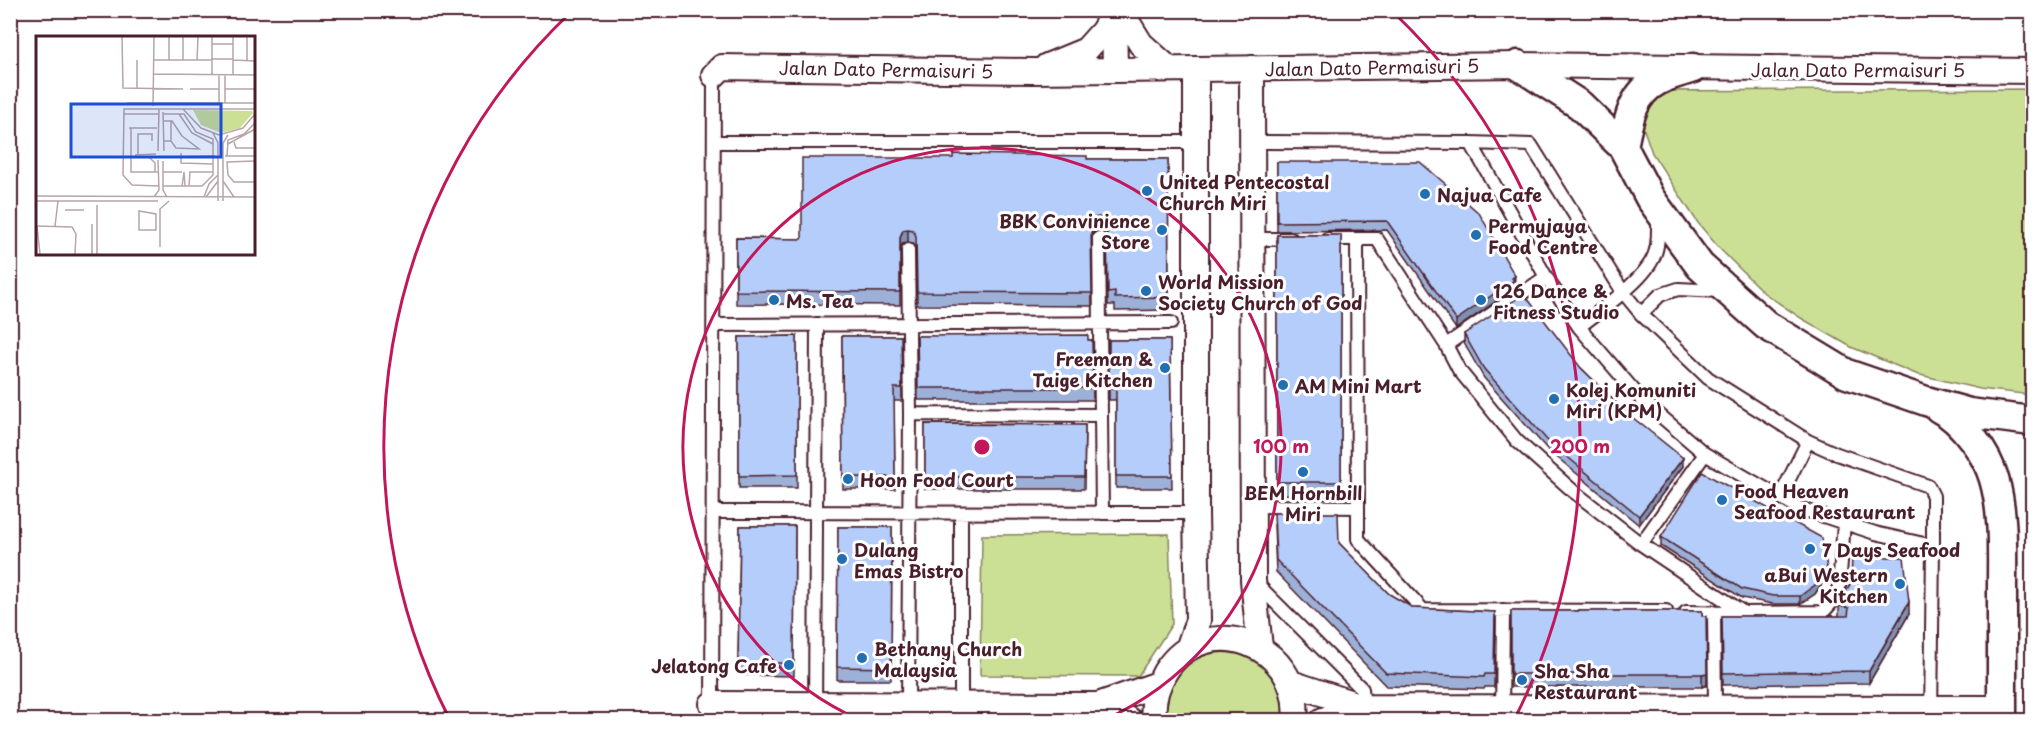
<svg xmlns="http://www.w3.org/2000/svg" width="2043" height="731" font-family="'Playpen Sans',sans-serif">
<style>
.green{fill:#cbe095;stroke:#8a8060;stroke-width:1.5}
.lines{fill:none;stroke-linecap:round;stroke-linejoin:round}
.service-casing{stroke:#4a1f2b;stroke-width:16}
.minor-casing{stroke:#4a1f2b;stroke-width:28}
.tertiary-casing{stroke:#4a1f2b;stroke-width:33}
.service{stroke:#fff;stroke-width:12}
.minor{stroke:#fff;stroke-width:24}
.tertiary{stroke:#fff;stroke-width:28}
.wall{fill:#9cb0d8;stroke:#4a1f2b;stroke-width:1.5}
.shaded-wall{fill:#7f90b0;stroke:#4a1f2b;stroke-width:1.5}
.building{fill:#b5cdfb;stroke:#4a1f2b;stroke-width:1.5}
.ring{fill:none;stroke:#c2185b;stroke-width:3}
.poi-dot{fill:#1f6fb2;stroke:#fff;stroke-width:2}
.labels{text-anchor:middle;dominant-baseline:central;stroke-width:6;stroke-linejoin:round;paint-order:stroke}
.street-label{font-size:18px;fill:#4a1f2b;stroke:#fff}
.poi-label{font-size:18px;font-weight:bold;fill:#4a1f2b;stroke:#fff;text-anchor:start}
.inset-road{fill:none;stroke:#b7a5aa;stroke-width:1.5}
.view{fill:#1d4ed8;fill-opacity:0.15;stroke:#1d4ed8;stroke-width:3}
.inset-edge{fill:none;stroke:#4a1f2b;stroke-width:3}
.centre{fill:#c2185b;stroke:#fff;stroke-width:3}
.ring-label{font-size:18px;text-anchor:middle;font-weight:bold;fill:#c2185b;stroke:#fff;stroke-width:6;stroke-linejoin:round;paint-order:stroke}
</style>
<rect width="100%" height="100%" fill="#fff"/>
<filter id="ink" filterUnits="userSpaceOnUse"><feTurbulence type="fractalNoise" baseFrequency=".0167" numOctaves="2"/><feDisplacementMap in="SourceGraphic" scale="12" xChannelSelector="R" yChannelSelector="G"/><feConvolveMatrix kernelMatrix="1 2 1 2 8 2 1 2 1" color-interpolation-filters="sRGB"/></filter>
<g filter="url(#ink)">
<path class="green" d="M2032 89V395L1980 389 1916 374 1851 347 1801 318 1764 293 1719 248 1698 223 1652 153 1641 121 1658 91Z
M1169 534 1172 624 1138 676 980 675 982 535Z
M1218 651C1224 651 1231 651 1237 652 1267 658 1290 690 1283 720H1164C1163 680 1179 662 1218 651Z"/>
<g class="lines">
<g class="service-casing">
<path id="service" d="M715 142H1196
M1252 142 1471 143 1531 145 1623 292 1641 314 1708 378 1808 441 1837 454 1928 486 1933 496V546L1931 720
M1471 143 1546 277 1579 327 1642 400 1705 454 1799 508 1875 533 1933 546
M1099 238 1101 415
M1252 239H1291
M1327 239H1377L1446 345 1459 370 1517 441 1573 491 1641 544 1744 613 1686 612
M1357 239 1358 507
M908 250 910 414
M1641 314 1660 295 1678 289 1720 291
M714 325 1171 323
M1579 327C1600 310 1644 281 1654 256 1659 245 1658 231 1658 219
M1446 345 1546 277
M1780 497 1808 441
M1253 506 1358 507V539L1423 610 1666 611
M713 512 1196 513
M1641 544 1705 454
M1256 583 1362 689 1364 707
M1714 612 1715 706
M1744 613 1823 612 1833 601 1839 587 1844 523
M908 704 910 414 1101 415 1102 513
M961 704V513
M712 720 714 75
M815 720 817 324
M1502 720 1503 610"/>
</g>
<g class="minor-casing">
<path id="minor" d="M1120 10 1141 44 1169 69
M1114 12 1115 70
M1047 66 1086 50 1103 31 1114 11
M1252 68 1253 580 1260 648
M714 75 722 67 1034 71 1518 65 2032 71
M1188 649 1198 620 1196 513V69
M1291 683 1364 707
M712 704 1098 705 1158 684
M1098 705 1129 720
M1154 720C1152 703 1156 687 1165 672 1205 608 1303 644 1295 720
M1323 720 1364 707 2002 708"/>
</g>
<g class="tertiary-casing">
<path id="tertiary" d="M1518 65 1580 105 1623 147 1650 198 1700 266 1766 325 1847 374 1926 401 1969 413 2032 421
M1623 147C1628 122 1632 94 1657 81 1667 75 1682 72 1693 68
M1939 408C1962 419 1987 454 1994 479 2004 513 2002 552 2002 588 2002 632 2002 676 2002 720"/>
</g>
<use href="#service" class="service"/>
<use href="#minor" class="minor"/>
<use href="#tertiary" class="tertiary"/>
</g>
<path class="wall" d="M1087 159H1168L1169 310 1115 311V305H1108L1107 238 1106 233 1099 230 1094 231 1091 237 1092 306 917 305 916 249 913 243 908 242 903 243 900 250V305L736 304V238L802 239Z
M1277 162 1515 285 1514 289 1456 329 1387 230 1277 231Z
M1277 235H1341V495L1277 494Z
M1464 334 1581 368 1627 413 1683 466 1639 525 1547 449 1484 378 1464 343Z
M797 336V488H739V337Z
M842 336H901L902 401H894L895 489H843Z
M917 336 1092 340 1093 400H918Z
M1109 340H1170L1172 488H1116V400H1109Z
M925 424 1085 425 1084 489H925Z
M1274 525 1339 543 1389 594 1413 608 1495 612 1494 687H1485L1484 689 1386 686 1276 572Z
M740 526H795L794 676 738 675Z
M838 527H892L891 680H837Z
M1661 537 1827 576 1815 594 1800 604H1773L1742 598 1661 546Z
M1839 606 1909 614 1869 683 1723 685 1722 616H1839Z
M1511 611H1702L1707 685 1702 687H1511Z"/>
<path class="shaded-wall" d="M1099 217V230L1094 231 1091 238V225L1094 218Z
M908 229V242L903 243 900 250V237L903 230Z
M1515 276 1514 289 1456 329V320Z
M1683 458V466L1639 525V516Z
M1827 568V576L1815 594 1800 604V596Z
M1909 602V614L1869 683V671Z
M1707 673V685L1702 687V674Z"/>
<path class="building" d="M953 154 1087 156V159H1168L1169 297 1115 298V292L1108 293 1107 225 1106 220 1099 217 1094 218 1091 225 1092 293 917 292 916 236 913 230 908 229 903 230 900 237V292L736 291V238L802 239V158H953Z
M1277 162H1420L1479 213 1515 276 1512 278 1514 280 1456 320 1387 221 1277 222Z
M1277 235H1341V482H1277Z
M1524 294 1581 368 1627 413 1683 458 1639 516 1547 440 1484 369 1464 334Z
M1088 335V340H1092L1093 388H918L917 336Z
M797 336V475L739 476V337Z
M842 336H901L902 388H894L895 477H843Z
M1109 340H1170L1172 476H1116V388H1109Z
M925 424 1085 425 1084 477H925Z
M1702 472 1822 538 1827 568 1815 585 1800 596H1773L1742 589 1661 537Z
M1274 513H1338L1339 543 1389 594 1413 608 1495 612 1494 674H1485L1484 677 1386 673 1276 560Z
M740 526H795L794 663H738Z
M838 527H892L891 668 837 667Z
M1852 557H1904L1909 602 1869 671 1723 673 1722 616H1848L1849 608 1839 606 1851 582Z
M1511 611H1702V616H1706L1707 673 1702 674H1511Z"/>
</g>
<g class="ring">
<path d="M860 720A299 299 0 1 1 1104 720"/>
<path d="M449 718A598 598 0 0 1 570 13M1394 13A598 598 0 0 1 1515 718"/>
</g>
<g class="poi-dot">
<circle cx="1147" cy="191" r="6"/>
<circle cx="1425" cy="194" r="6"/>
<circle cx="1162" cy="230" r="6"/>
<circle cx="1476" cy="235" r="6"/>
<circle cx="1146" cy="291" r="6"/>
<circle cx="774" cy="300" r="6"/>
<circle cx="1481" cy="300" r="6"/>
<circle cx="1165" cy="368" r="6"/>
<circle cx="1283" cy="385" r="6"/>
<circle cx="1554" cy="399" r="6"/>
<circle cx="1303" cy="472" r="6"/>
<circle cx="848" cy="479" r="6"/>
<circle cx="1722" cy="500" r="6"/>
<circle cx="1810" cy="549" r="6"/>
<circle cx="842" cy="559" r="6"/>
<circle cx="1900" cy="584" r="6"/>
<circle cx="862" cy="658" r="6"/>
<circle cx="789" cy="665" r="6"/>
<circle cx="1522" cy="680" r="6"/>
</g>
<g class="labels">
<g class="street-label">
<text transform="translate(1372 67) rotate(-1)">Jalan Dato Permaisuri 5</text>
<text transform="translate(886 69) rotate(1)">Jalan Dato Permaisuri 5</text>
<text x="1858" y="69">Jalan Dato Permaisuri 5</text>
</g>
<g class="poi-label">
<text x="1159" y="181">United Pentecostal<tspan x="1159" dy="21">Church Miri</tspan></text>
<text x="1437" y="194">Najua Cafe</text>
<text x="1150" y="220" text-anchor="end">BBK Convinience<tspan x="1150" dy="21">Store</tspan></text>
<text x="1488" y="225">Permyjaya<tspan x="1488" dy="21">Food Centre</tspan></text>
<text x="1158" y="281">World Mission<tspan x="1158" dy="21">Society Church of God</tspan></text>
<text x="1493" y="290">126 Dance &amp;<tspan x="1493" dy="21">Fitness Studio</tspan></text>
<text x="786" y="300">Ms. Tea</text>
<text x="1153" y="358" text-anchor="end">Freeman &amp;<tspan x="1153" dy="21">Taige Kitchen</tspan></text>
<text x="1295" y="385">AM Mini Mart</text>
<text x="1566" y="389">Kolej Komuniti<tspan x="1566" dy="21">Miri (KPM)</tspan></text>
<text x="860" y="479">Hoon Food Court</text>
<text x="1734" y="490">Food Heaven<tspan x="1734" dy="21">Seafood Restaurant</tspan></text>
<text x="1303" y="492" text-anchor="middle">BEM Hornbill<tspan x="1303" dy="21">Miri</tspan></text>
<text x="854" y="549">Dulang<tspan x="854" dy="21">Emas Bistro</tspan></text>
<text x="1822" y="549">7 Days Seafood</text>
<text x="1888" y="574" text-anchor="end">aBui Western<tspan x="1888" dy="21">Kitchen</tspan></text>
<text x="874" y="648">Bethany Church<tspan x="874" dy="21">Malaysia</tspan></text>
<text x="777" y="665" text-anchor="end">Jelatong Cafe</text>
<text x="1534" y="670">Sha Sha<tspan x="1534" dy="21">Restaurant</tspan></text>
</g>
</g>
<g transform="translate(36 36)">
<rect width="219" height="219" fill="#fff"/>
<path d="M157 74 216 75 217 77 204 92 185 97 165 89Z" fill="#cbe095"/>
<path class="inset-road" d="M86 1 87 52 147 53M133 1V24M147 1V24M176 8H197M175 23H197M117 24H175M161 24 162 1M197 24 219 25M211 24V1M118 38 219 39M176 39V1M183 39V67M197 39V1M101 53V24M154 53H183M189 53H218M91 67H219M189 67V39M117 70 118 1M147 73 165 92 183 99 207 92 219 78M127 76 128 115M88 78H123M143 78 156 97 177 108M127 85H136L146 100 163 113 140 112 135 105H127M135 85V105M93 92H121M95 92V136H123M177 97 182 107V165M198 106 200 112H219M192 108 219 93M122 115 123 73M145 117V127L177 128M99 119 120 118M102 119V98H116V105M112 120 119 127V136M189 120H219M191 120 192 104 208 98 219 87M130 121 179 120M127 125V154L131 161M219 125 191 126 192 139 198 146H219M127 136H146M187 145 198 161M123 150 96 149 87 139 88 73H219M127 150H166L177 139V103L160 96 148 78H127M146 150 148 136 149 150M153 150 154 136H177M0 160 219 161M118 161 123 154 122 124M168 161 173 148 182 139M170 161 182 145M0 165H122M187 165V107L192 99M29 174H48M103 175 120 178V194H103ZM0 190 36 191 40 198 39 218M1 190 4 218M19 190 22 165M124 211V173L133 165M56 218V188M61 218V169"/>
<path class="view" d="M35 68H185V121H35Z"/>
<rect width="219" height="219" class="inset-edge"/>
</g>
<circle cx="982" cy="447" r="9" class="centre"/>
<g class="ring-label">
<text x="1281" y="453">100 m</text>
<text x="1580" y="453">200 m</text>
</g>
<rect width="2043" height="731" fill="none" stroke="#fff" stroke-width="36"/>
<rect x="18" y="18" width="2007" height="695" fill="none" stroke="#4a1f2b" stroke-width="2" filter="url(#ink)"/>
</svg>
